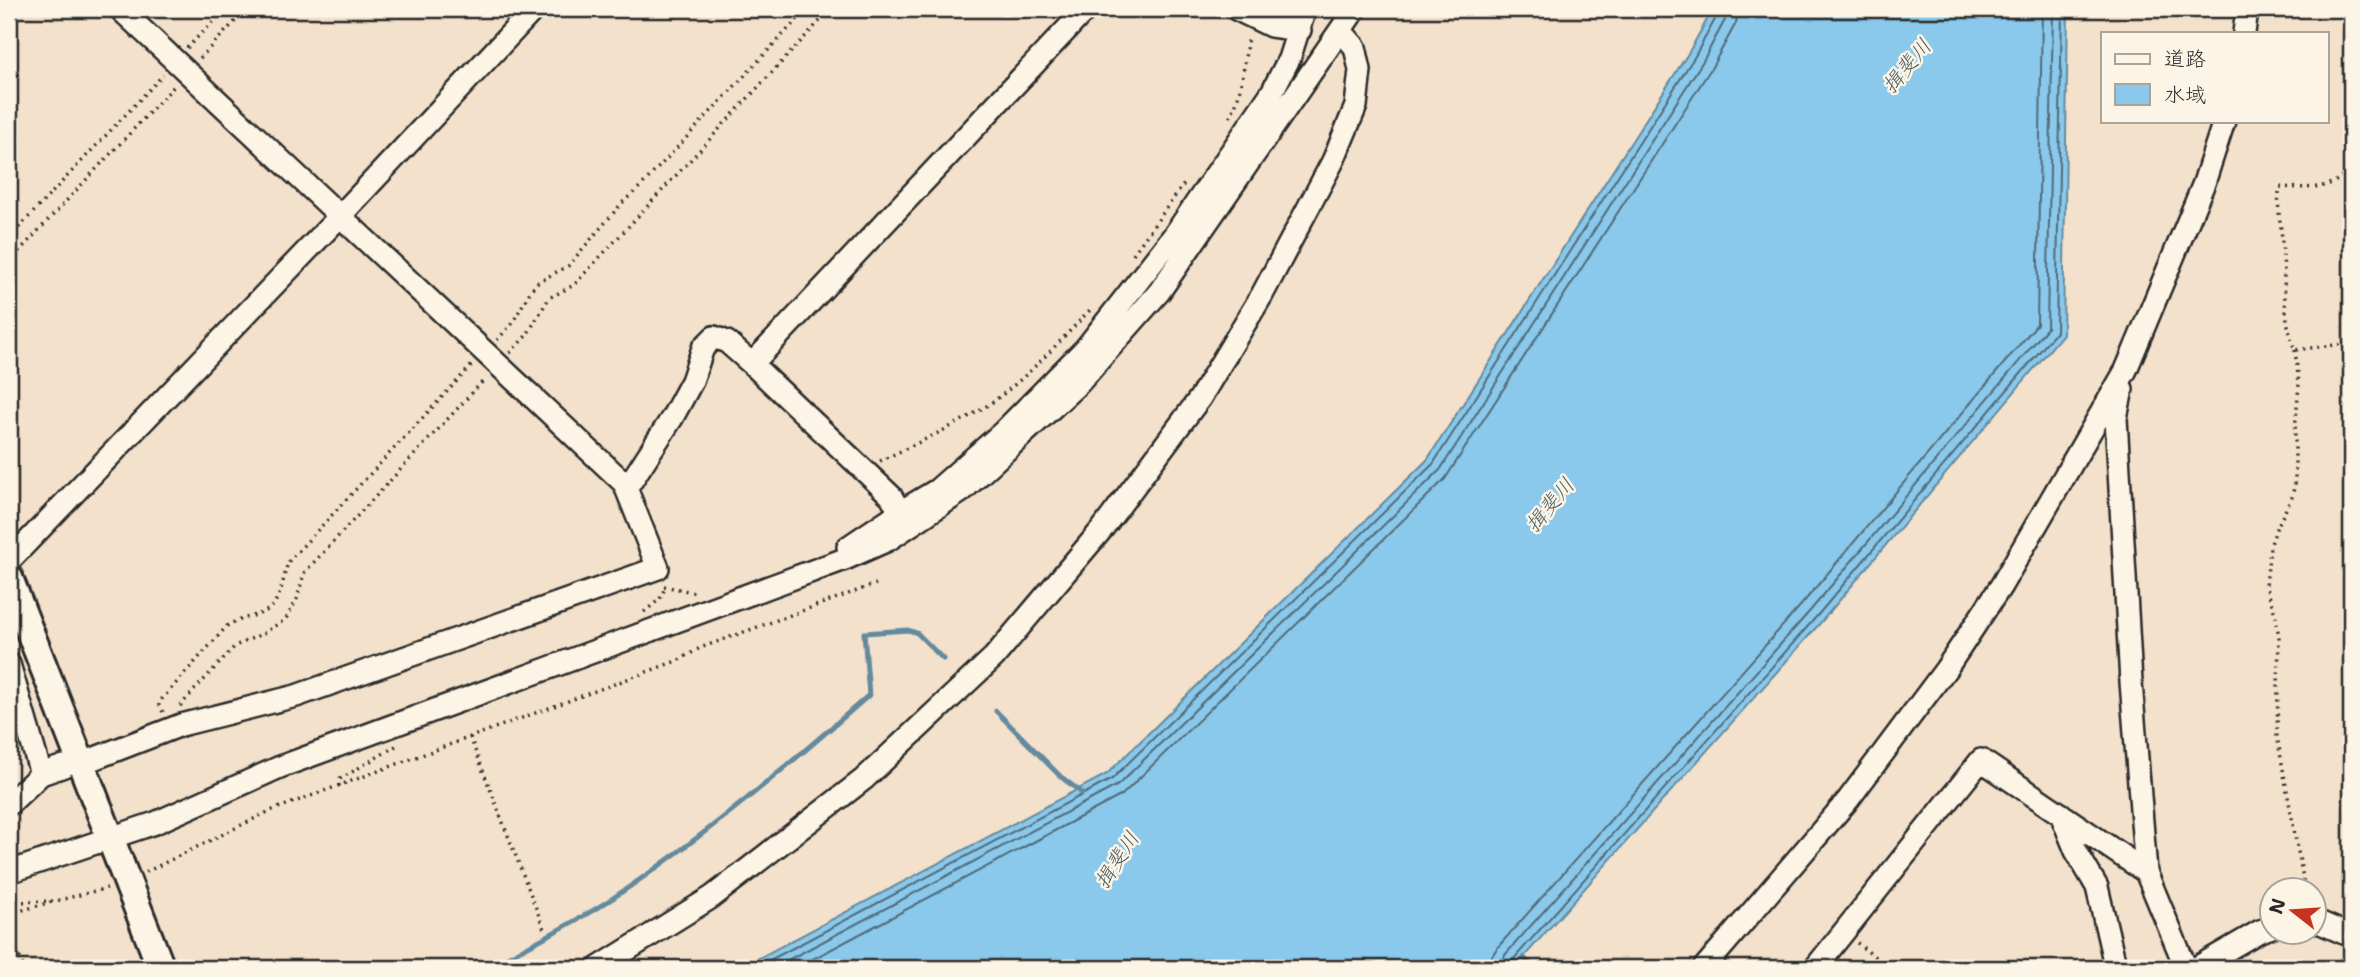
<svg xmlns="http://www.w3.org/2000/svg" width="2360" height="977" font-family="'Shantell Sans','Klee One',sans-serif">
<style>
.water{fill:#8ac9eb;stroke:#648a9e;stroke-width:2}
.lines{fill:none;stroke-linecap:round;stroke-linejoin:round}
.shore{stroke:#516a78;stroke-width:2}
.stream{stroke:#648a9e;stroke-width:5}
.minor-casing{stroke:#2b2b2b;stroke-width:26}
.tertiary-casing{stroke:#2b2b2b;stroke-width:32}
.path{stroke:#2b2b2b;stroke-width:3.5;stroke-dasharray:2 5;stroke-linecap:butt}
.minor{stroke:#fcf5e5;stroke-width:21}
.tertiary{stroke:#fcf5e5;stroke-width:26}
.tertiary-bridge-casing{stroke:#2b2b2b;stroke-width:32;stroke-linecap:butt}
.tertiary-bridge{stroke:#fcf5e5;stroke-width:26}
.labels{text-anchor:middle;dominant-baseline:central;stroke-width:5;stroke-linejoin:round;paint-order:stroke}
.water-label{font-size:21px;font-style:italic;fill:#485a65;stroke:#fcf5e5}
</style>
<rect width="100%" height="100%" fill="#f3e1cb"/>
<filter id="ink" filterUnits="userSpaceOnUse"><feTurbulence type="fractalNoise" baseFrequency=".0143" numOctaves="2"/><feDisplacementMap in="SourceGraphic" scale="14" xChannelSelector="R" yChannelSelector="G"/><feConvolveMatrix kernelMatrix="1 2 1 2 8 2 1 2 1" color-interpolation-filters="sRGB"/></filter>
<g filter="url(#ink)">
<path class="water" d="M1713 9H2068L2063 334 1822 621 1514 968H740L1107 774 1427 460 1689 52Z"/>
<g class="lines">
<path class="shore" d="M755 968 1112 779 1433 464 1695 56 1718 14 1719 9
M773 968 1118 785 1440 470 1703 61 1726 18 1728 9
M796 968 1122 795 1445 479 1712 67 1736 23 1738 9
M1490 968 1492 956 1497 948 1802 604 2037 324 2042 9
M1501 968 1505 955 1810 611 2047 328 2053 9
M1510 968 1512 961 1817 616 2056 332 2062 9"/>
<path class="stream" d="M996 711 1060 776 1082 793
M1524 958 1534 968
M486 968C528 946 573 924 613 898 704 837 787 767 869 695L864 633 908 630 917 633 943 659"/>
<g class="minor-casing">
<path id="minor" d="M1236 9 1271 26 1300 30
M2244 33 2247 9
M752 364 1086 9
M2122 389 2116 418 2131 682 2146 872 2186 968
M624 483 632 480 672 418 692 381 703 348 714 337 727 342 752 364 891 496 900 512 848 547
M900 512 937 490 1003 432 1085 349 1175 234 1272 92 1289 59 1305 9
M9 561 341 215 534 9
M9 664 41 774
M93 759 181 725 296 696 658 568 624 483 120 9
M9 804 41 774 64 766
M2061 814 2076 851 2097 887 2115 965 2114 968
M9 872 155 823 280 767 845 559 888 540 962 491 1079 383 1159 292 1355 9
M2314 920 2351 936
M598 968 712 897 864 779 994 657 1103 528 1200 398 1262 295 1333 161 1356 106 1360 70 1355 47 1341 31
M1704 968 1848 800 1946 669 2001 586 2126 370 2204 183 2224 121
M1815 968 1981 760 2146 872
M2196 968 2260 931 2272 927
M2348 968 2351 966"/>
</g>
<g class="tertiary-casing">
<path id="tertiary" d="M9 578 120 863"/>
</g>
<path class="path" d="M2350 9 2351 59
M187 48 225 9
M200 58 247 9
M1230 117C1243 93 1244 62 1248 36
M2351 165C2336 192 2306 188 2280 187 2276 205 2281 222 2282 241 2286 279 2281 314 2295 350L2351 343
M9 238 163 75
M1133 254 1184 184
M9 262 176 84
M497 340 512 324 531 290 538 282 568 266 622 203 642 185 807 9
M2295 350 2299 384 2295 430V483L2292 497 2276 529 2270 547 2266 585 2276 617 2279 638 2277 736 2305 890
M510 353 527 335 549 298 574 285 831 9
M880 461C917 443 956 426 991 403 1028 377 1058 343 1090 310
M664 586 697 593
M644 612 660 599 665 588
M180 706 235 646 264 633 286 619 297 599 304 573 485 379
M163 712 159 705 162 699 227 626C241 617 251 618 264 612 281 604 283 579 288 562L472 365
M470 737 544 929
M339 786 340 779 396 746
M146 872 270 811 679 660 700 648 876 584
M9 902 56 901 107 888
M9 914 51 902
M9 931 24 968
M1857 943 1889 968"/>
<use href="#minor" class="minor"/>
<use href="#tertiary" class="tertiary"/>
<g class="tertiary-bridge-casing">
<path id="tertiary-bridge" d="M120 863 161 968"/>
</g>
<use href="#tertiary-bridge" class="tertiary-bridge"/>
</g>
</g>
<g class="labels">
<g class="water-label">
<text transform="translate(1907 66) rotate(-50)">揖斐川</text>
<text transform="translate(1550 505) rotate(-50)">揖斐川</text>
<text transform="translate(1117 860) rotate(-57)">揖斐川</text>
</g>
</g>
<rect width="2360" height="977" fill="none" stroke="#fcf5e5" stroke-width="35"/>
<rect x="18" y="18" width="2325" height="942" fill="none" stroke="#2b2b2b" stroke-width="2.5" filter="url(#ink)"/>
<rect x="2101" y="32" width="228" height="91" fill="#fcf5e5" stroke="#a8a49b" stroke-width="2"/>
<rect x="2115" y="54" width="35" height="10" fill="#fcf5e5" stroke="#a8a49b" stroke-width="2"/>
<text x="2164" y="66" font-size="21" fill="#2b2b2b">道路</text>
<rect x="2115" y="84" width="35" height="21" fill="#8ac9eb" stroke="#a8a49b" stroke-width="2"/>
<text x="2164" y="102" font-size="21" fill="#2b2b2b">水域</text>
<g transform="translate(2293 911) rotate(287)"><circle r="33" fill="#fcf5e5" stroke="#a8a49b" stroke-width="2"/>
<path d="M0-5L12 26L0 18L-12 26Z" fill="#c8321e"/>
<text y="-10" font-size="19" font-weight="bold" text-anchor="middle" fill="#2b2b2b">N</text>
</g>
</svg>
